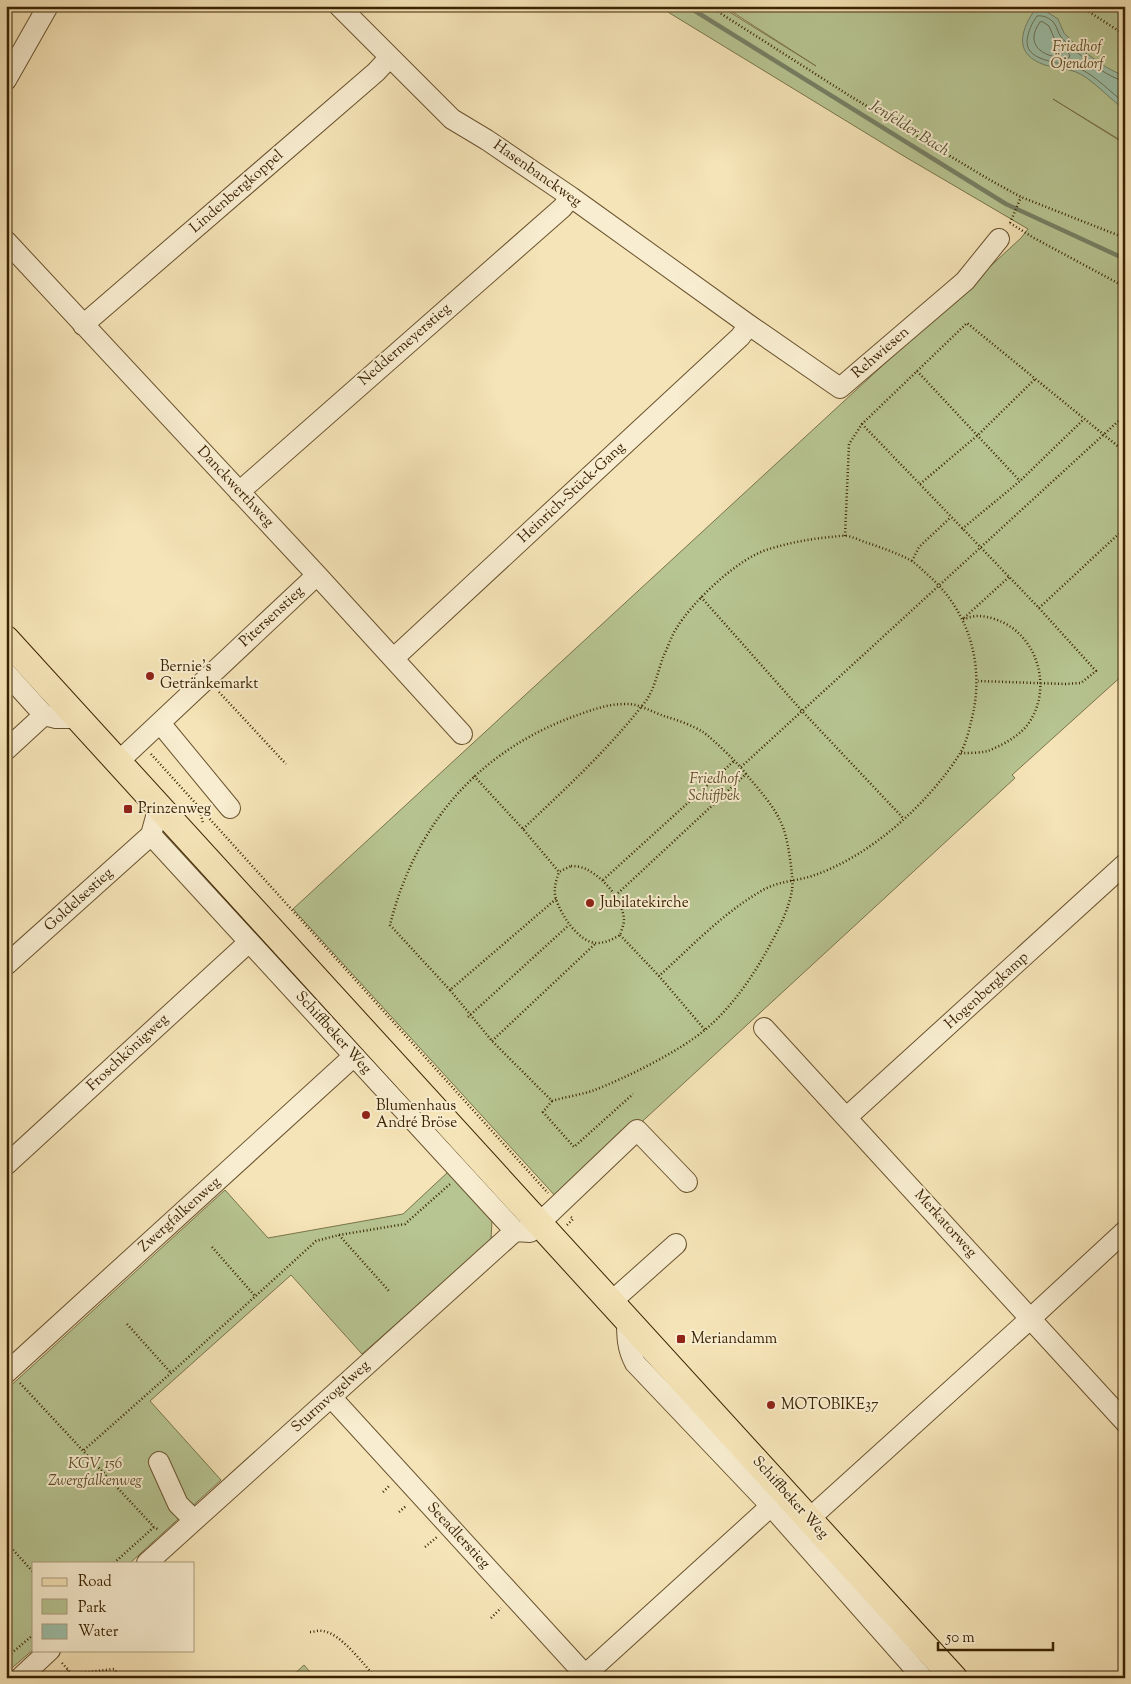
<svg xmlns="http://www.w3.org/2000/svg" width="1131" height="1684" font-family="'Sorts Mill Goudy',serif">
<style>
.green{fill:#b7c592;stroke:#79744a}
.water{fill:#9dbfa8;stroke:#768166}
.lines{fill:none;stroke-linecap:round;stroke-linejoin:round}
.shore{stroke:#6c7155;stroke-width:1}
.stream{stroke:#768166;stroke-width:4.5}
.minor-casing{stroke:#6a532f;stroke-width:22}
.major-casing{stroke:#3b2302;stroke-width:28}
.path{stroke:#3b2302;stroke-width:2.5;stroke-dasharray:1 2.5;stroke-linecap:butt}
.minor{stroke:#f8edd0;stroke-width:20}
.major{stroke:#f5e4b7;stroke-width:26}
.poi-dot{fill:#8f2418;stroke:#f8edd0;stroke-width:2}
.labels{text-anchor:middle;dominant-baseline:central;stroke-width:4;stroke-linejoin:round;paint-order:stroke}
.park-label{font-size:15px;font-style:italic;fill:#5a4c26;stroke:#f8edd0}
.street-label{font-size:15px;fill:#3b2302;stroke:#f8edd0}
.poi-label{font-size:15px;fill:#3b2302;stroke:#f8edd0;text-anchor:start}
.water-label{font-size:16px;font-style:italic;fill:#585234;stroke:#f8edd0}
</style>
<rect width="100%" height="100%" fill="#f5e4b7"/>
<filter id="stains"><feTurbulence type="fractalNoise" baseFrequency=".004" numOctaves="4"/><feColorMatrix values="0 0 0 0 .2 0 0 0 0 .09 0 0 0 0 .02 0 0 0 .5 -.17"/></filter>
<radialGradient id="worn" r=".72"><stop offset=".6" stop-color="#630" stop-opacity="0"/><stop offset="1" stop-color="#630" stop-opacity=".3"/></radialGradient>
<path class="green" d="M658 6H720L816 66 723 6H1125V143L1053 99 1125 144V673L1012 775 1015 778 558 1199 293 909 1021 238 1028 229 902 155Z
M448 1172 492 1220 491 1240 362 1354 291 1275 150 1401 221 1480 130 1563H34V1649L6 1673V1390L225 1190 268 1238 403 1214Z
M304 1665 315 1678H290Z"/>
<path class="water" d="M1044 10 1058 19 1064 33 1080 49 1106 67 1125 77V110C1111 100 1090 77 1076 72 1066 68 1055 68 1045 65 1015 55 1019 33 1034 11Z"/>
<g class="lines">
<path class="shore" d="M1043 22 1049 26 1055 40 1070 55 1069 58C1047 59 1022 47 1040 22Z
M1125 81C1108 79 1072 50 1061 37 1058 33 1057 27 1054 23 1050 18 1043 15 1037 16 1032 23 1028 31 1027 41 1026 63 1064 62 1078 68 1094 74 1111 93 1125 103"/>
<path class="stream" d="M687 6 1006 204 1125 259"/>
<g class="minor-casing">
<path id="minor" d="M339 6 452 119 487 140 571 197 749 325 840 388 965 281 999 239
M6 80 48 6
M6 241 317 575 462 734
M83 325 376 72 390 57
M239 492 562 208 571 197
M394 658 740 337 749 325
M6 673 44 715 56 718H78
M160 723 230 808
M6 750 44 715
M118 762 317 575
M159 806 151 835 515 1231 530 1232 637 1130 687 1182
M6 965 151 835
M764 1028 1125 1422
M847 1117 1125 864
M6 1165 249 942
M611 1302 676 1244
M627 1319C627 1336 627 1348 635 1363L771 1506 923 1678
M6 1373 354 1056
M331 1397 588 1678
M159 1462 178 1504 194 1520
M809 1519 1031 1318 1125 1231
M147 1563 515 1231
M585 1675 771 1506
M20 1678 50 1650"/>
</g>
<g class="major-casing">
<path id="major" d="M6 639 954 1678"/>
</g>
<path class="path" d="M709 6 850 96 990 180 1021 197 1125 238
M1080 6 1125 35
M1010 223 1034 238 1125 287
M1010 223 1021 197
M917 371 1020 481
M862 424 1039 608 1096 671 1081 683 1066 684 978 681
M920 484 978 435 1035 379
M962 529 1020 481 1084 419
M845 536 849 444 862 424 967 323 1125 452
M912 561 919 547 951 517
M701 597 802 711 904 819
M1039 608 1125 528
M964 618 1009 577
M219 692 286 764
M961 753C969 753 980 753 988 751 1000 746 1014 739 1024 729 1051 699 1043 649 1011 627 1002 621 989 616 978 616 973 616 968 618 963 619
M151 754 548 1193
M741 767 1125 415
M474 776 523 829 559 872
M200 811 203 823
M523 829C566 788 609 749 645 702 655 689 658 670 664 655 668 647 671 637 676 629 692 602 738 558 769 549 789 543 809 539 830 537 835 537 841 535 847 536 854 537 861 541 868 543 882 548 897 553 910 560 917 564 922 570 928 575 969 611 985 665 972 718 969 730 966 745 959 755 927 805 869 857 812 876 796 881 779 881 763 890 724 912 692 946 659 976
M571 866C576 866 582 867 586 869 604 878 623 900 624 920 624 925 621 931 620 935 613 939 606 943 597 943 579 943 561 915 556 899 553 889 556 881 559 872Z
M603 880 734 761
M556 899 450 990 492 1041 552 1101C565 1097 579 1095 592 1091 626 1078 678 1052 705 1030 733 1006 754 975 771 943 780 927 789 908 792 890 794 879 788 842 784 830 777 809 760 791 746 774
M620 935 659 976 705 1030
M450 990 390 925C414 829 473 756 567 719 586 712 605 704 625 704 638 703 652 712 664 716 677 720 692 725 703 732 714 740 738 763 746 774L615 896
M468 1017 569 925
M492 1041 596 943
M552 1101 543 1112 574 1147 633 1094
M567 1225 573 1219 571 1217
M339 1235 389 1291
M212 1247 255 1296
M127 1324 171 1373
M20 1383 154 1527 159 1530
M84 1450 171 1373 316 1241 339 1235 405 1224 450 1184
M383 1492 389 1486
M399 1512 406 1506
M6 1542 34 1573
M425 1547 437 1537
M114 1563 154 1527
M491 1618 501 1608
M310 1632C314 1632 318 1630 322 1631 340 1632 364 1665 376 1678
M6 1658 34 1634
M62 1663 72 1674 114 1669 121 1678
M60 1678 68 1670"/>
<use href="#minor" class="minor"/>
<use href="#major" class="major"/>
</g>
<g class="poi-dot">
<circle cx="150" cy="676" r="5"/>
<rect x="123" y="804" width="10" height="10" rx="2.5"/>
<circle cx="590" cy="903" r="5"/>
<circle cx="366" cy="1115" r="5"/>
<rect x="676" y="1334" width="10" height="10" rx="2.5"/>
<circle cx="771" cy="1405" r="5"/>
</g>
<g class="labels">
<g class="park-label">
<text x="1077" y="47">Friedhof<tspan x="1077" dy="17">Öjendorf</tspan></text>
<text x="714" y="779">Friedhof<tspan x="714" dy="17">Schiffbek</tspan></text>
<text x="95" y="1464">KGV 156<tspan x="95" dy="17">Zwergfalkenweg</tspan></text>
</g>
<g class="street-label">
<text transform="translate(537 174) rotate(35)">Hasenbanckweg</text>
<text transform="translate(237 192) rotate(-41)">Lindenbergkoppel</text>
<text transform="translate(405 345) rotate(-41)">Neddermeyerstieg</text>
<text transform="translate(881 353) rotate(-41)">Rehwiesen</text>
<text transform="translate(235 487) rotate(47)">Danckwerthweg</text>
<text transform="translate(572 493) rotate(-43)">Heinrich-Stück-Gang</text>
<text transform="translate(272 617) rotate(-43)">Pitersenstieg</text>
<text transform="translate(79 900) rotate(-42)">Goldelsestieg</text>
<text transform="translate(987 991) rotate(-42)">Hogenbergkamp</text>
<text transform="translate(333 1033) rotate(48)">Schiffbeker Weg</text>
<text transform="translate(128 1053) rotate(-43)">Froschkönigweg</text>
<text transform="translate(180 1215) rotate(-42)">Zwergfalkenweg</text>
<text transform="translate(945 1224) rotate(48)">Merkatorweg</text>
<text transform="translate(331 1397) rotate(-42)">Sturmvogelweg</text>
<text transform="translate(790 1498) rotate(48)">Schiffbeker Weg</text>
<text transform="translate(458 1536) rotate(47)">Seeadlerstieg</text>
</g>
<g class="poi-label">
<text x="160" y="667">Bernie's<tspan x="160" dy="17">Getränkemarkt</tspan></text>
<text x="138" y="809">Prinzenweg</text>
<text x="600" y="903">Jubilatekirche</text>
<text x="376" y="1106">Blumenhaus<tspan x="376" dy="17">André Bröse</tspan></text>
<text x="691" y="1339">Meriandamm</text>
<text x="781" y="1405">MOTOBIKE37</text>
</g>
<g class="water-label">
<text transform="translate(909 129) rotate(32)">Jenfelder Bach</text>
</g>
</g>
<rect width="1131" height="1684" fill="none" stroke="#f5e4b7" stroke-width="25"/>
<rect x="8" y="8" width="1116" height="1669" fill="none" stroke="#3b2302" stroke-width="2.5"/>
<rect x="12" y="12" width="1106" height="1659" fill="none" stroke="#3b2302"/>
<rect x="32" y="1562" width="162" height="90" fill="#f8edd0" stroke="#ac9c7e"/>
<rect x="42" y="1578" width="25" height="8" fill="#f5e4b7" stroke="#ac9c7e"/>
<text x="78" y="1586" font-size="15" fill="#3b2302">Road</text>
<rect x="42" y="1599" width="25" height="15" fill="#b7c592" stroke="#ac9c7e"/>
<text x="78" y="1612" font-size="15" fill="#3b2302">Park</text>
<rect x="42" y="1624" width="25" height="15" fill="#9dbfa8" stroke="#ac9c7e"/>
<text x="78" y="1636" font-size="15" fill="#3b2302">Water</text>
<path d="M938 1642v8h115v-8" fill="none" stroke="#3b2302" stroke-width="2.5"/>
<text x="946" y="1642" font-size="15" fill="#3b2302" stroke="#f8edd0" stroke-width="4" paint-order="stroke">50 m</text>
<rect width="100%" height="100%" filter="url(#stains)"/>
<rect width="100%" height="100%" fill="url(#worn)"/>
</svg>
